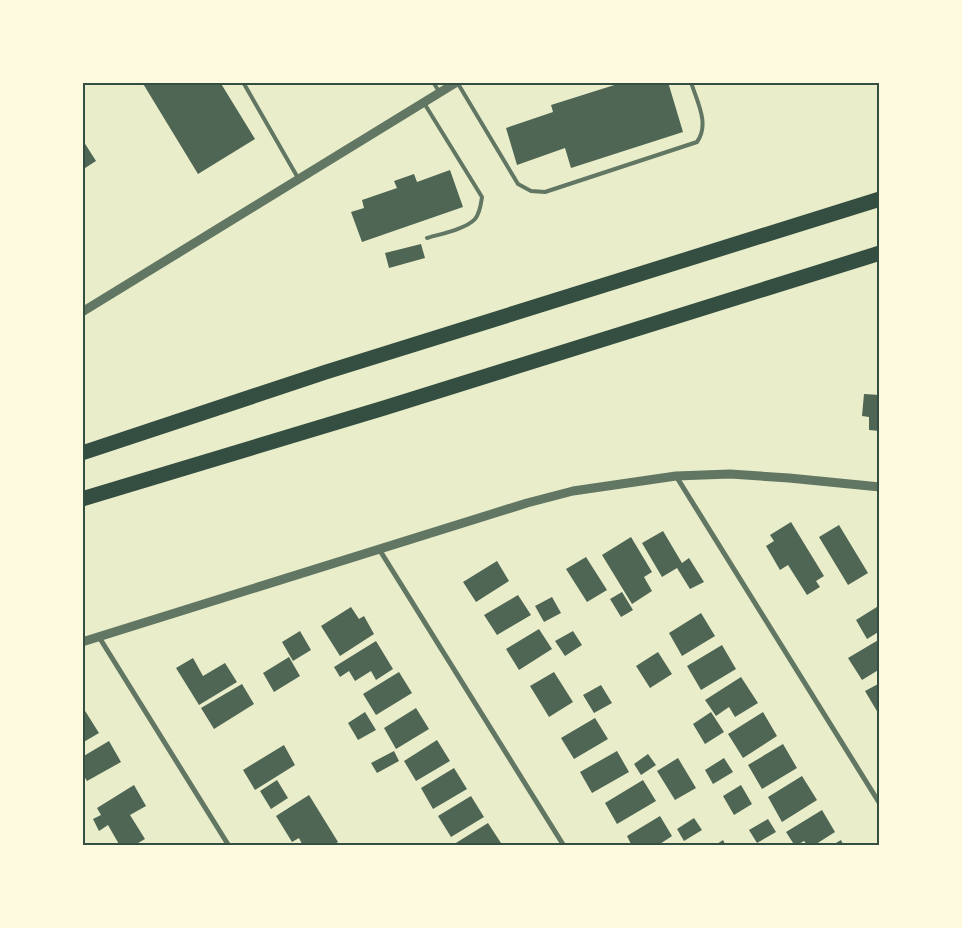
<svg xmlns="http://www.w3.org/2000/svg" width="962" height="928" font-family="'Varela Round',sans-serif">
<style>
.building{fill:#4f6655}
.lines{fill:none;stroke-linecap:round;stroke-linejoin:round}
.service{stroke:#617663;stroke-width:4}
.minor{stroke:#617663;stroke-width:5}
.tertiary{stroke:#617663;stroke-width:9}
.motorway{stroke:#344e41;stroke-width:15}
.neatline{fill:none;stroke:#344e41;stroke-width:2}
</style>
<rect width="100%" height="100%" fill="#e9edc9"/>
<path class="building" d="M142 82H220L255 139 198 174Z
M624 82H668L683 132 571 168 565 148 517 165 506 128 553 112 551 105Z
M82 139 96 161 82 170Z
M450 170 463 207 362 242 351 212 364 208 362 200 397 188 394 181 414 174 417 182Z
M421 244 425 258 389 268 385 253Z
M864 394 880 395V431L869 430V417L862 416Z
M791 522 824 576 816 581 820 587 807 595 788 565 780 570 766 546 774 541 770 535Z
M839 525 868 573 848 585 819 537Z
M663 531 682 563 689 558 704 582 690 589 677 568 662 577 642 543Z
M631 537 652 572 644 577 652 591 632 604 602 555Z
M586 557 607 590 587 602 566 569Z
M497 561 509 581 476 602 463 582Z
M622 592 633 610 621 617 610 599Z
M518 595 531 615 497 635 484 615Z
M552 597 561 613 544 622 535 606Z
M880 605V631L867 639 856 620Z
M351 607 359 619 364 616 374 634 340 656 321 626Z
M701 613 715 636 682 656 669 633Z
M539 629 552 649 519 670 506 649Z
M300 631 311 650 293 661 282 642Z
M573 631 582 645 565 656 555 641Z
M880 639V669L862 680 848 658Z
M376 641 393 669 376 680 371 671 355 681 349 671 340 677 334 667Z
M722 645 736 669 701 690 687 666Z
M658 652 672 674 650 688 636 666Z
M289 657 300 676 274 692 263 673Z
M193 658 203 676 225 663 237 682 199 705 176 668Z
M399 672 412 693 376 715 363 694Z
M554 672 573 702 549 717 530 686Z
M741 677 758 703 735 717 729 707 716 716 705 700Z
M880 683V712L878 713 865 691Z
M242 684 254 704 214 729 201 708Z
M601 685 612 703 594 713 583 695Z
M82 706 99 733 82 743Z
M416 708 429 729 396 749 384 728Z
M365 712 376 730 358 740 348 723Z
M711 712 724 732 705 744 693 724Z
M763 712 777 736 743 758 728 734Z
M595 718 608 739 574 759 561 738Z
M437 740 450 761 416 781 404 761Z
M109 741 121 762 87 781 82 773V757Z
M783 744 797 768 762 789 748 765Z
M284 745 295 765 255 790 243 770Z
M394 751 399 761 377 773 371 763Z
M617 751 629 772 592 793 580 772Z
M648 754 656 765 641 775 634 764Z
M678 758 696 788 675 800 657 771Z
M724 758 733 772 713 784 705 770Z
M454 768 467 789 433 809 421 788Z
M802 776 817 800 782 822 768 797Z
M277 780 288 798 271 809 260 791Z
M643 780 656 801 617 824 605 803Z
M134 785 146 806 130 815 145 839 133 846H120L108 825 99 831 93 819 101 815 97 808Z
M741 785 752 804 734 815 723 796Z
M309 795 338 842 332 846H303L299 838 292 842 276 816Z
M471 796 484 817 451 837 438 816Z
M822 810 835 832 813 846H808L804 841 795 846 786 832Z
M660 816 672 836 657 846H632L627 836Z
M694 818 702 830 684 841 677 829Z
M768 819 776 832 757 843 749 830Z
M488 823 501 843 497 846H451Z
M723 840 726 846H714Z
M841 840 844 846H831Z"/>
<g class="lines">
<path class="service" d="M243 82 298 178
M433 82 440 93
M457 82 518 184 531 191 545 192 697 142C710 124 697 102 691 82
M424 103 482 197C481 204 480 213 475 219 466 229 440 234 427 238"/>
<path class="minor" d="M676 476 880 804
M379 549 564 846
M99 637 229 846"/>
<path class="tertiary" d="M82 312 457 82
M82 642 527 503 573 491 676 476 730 474 789 478 880 487"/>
<path class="motorway" d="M82 453 326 372 880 199
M82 499 384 408 880 253"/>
</g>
<rect width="962" height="928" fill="none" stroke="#fefae0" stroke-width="168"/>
<rect x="84" y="84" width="794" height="760" class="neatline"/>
</svg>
